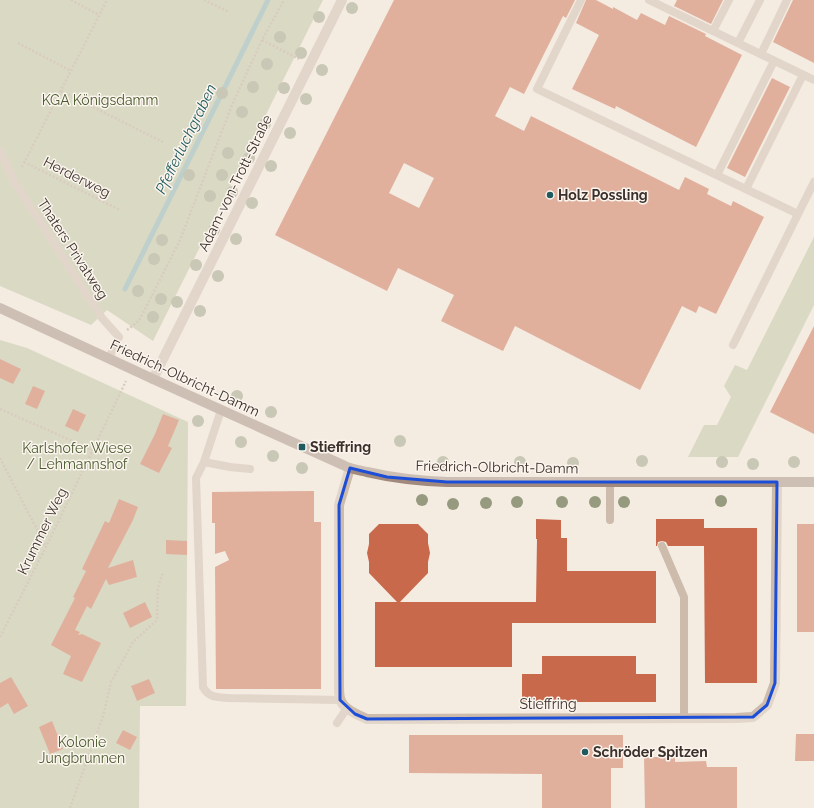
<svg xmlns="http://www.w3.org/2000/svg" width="814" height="808" font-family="Raleway,sans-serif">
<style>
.green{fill:#b8c4a0}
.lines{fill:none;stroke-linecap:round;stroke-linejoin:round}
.stream{stroke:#7fb0b2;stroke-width:5}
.building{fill:#c8694b;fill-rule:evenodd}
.path{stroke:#b9a596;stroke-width:2.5;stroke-dasharray:2 2;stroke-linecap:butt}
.lane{stroke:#cdbbac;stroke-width:8}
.street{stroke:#cdbbac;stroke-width:10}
.secondary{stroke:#a18a7d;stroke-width:10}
.tree{fill:#969b7f}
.marked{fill:none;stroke:#1d4ed8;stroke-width:3;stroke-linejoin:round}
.poi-dot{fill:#1f5a5e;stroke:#fbf5ee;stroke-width:1.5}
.labels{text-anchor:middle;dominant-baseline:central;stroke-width:3;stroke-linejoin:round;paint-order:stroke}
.park-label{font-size:14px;fill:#4a5a2e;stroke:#fbf5ee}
.street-label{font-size:14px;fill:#3b302b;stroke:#fbf5ee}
.poi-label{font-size:14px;font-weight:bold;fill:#3b302b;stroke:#fbf5ee;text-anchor:start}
.water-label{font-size:15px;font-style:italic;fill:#1f5a5e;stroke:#fbf5ee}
</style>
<rect width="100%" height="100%" fill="#f4ebe1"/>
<path class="green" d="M0 0H323L153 341 107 310 91 325 0 286Z
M814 237V305L738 457H688L704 425H717L731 397 724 386 735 365 747 370Z
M0 340 27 348 188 422 186 706H140L139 808H0Z"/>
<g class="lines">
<path class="stream" d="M125 289 268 0"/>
</g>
<path class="building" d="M394 0H575L566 18 563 16 524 94 510 87 495 116 524 131 531 116 679 190 685 177 709 189 707 194 731 206 733 201 764 217 716 314 699 306 696 313 682 306 640 390 515 326 503 351 441 321 454 295 398 268 387 291 275 235ZM404 163 434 178 419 208 389 193Z
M586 0H596L613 9V7L637 20 641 13 665 25 669 16 706 34 705 36 742 55 696 147 616 106 615 109 572 89 599 35 576 23Z
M677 0H723L711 24 674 6Z
M793 0H814V63L773 42Z
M772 78 790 87 745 177 727 168Z
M814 326V434L770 412Z
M0 359 21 369 13 384 0 378Z
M33 386 45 391 37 409 25 404Z
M73 409 86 415 78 432 65 426Z
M163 414 179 420 168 446 172 448 159 473 140 464 155 434Z
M314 491V522H321V689H216L215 567 229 560 225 551 215 554V523H212V492Z
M119 499 138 507 133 520 108 568 133 560 137 577 109 585 106 579 91 609 87 606 75 630 80 632 78 635 82 634 101 643 82 682 63 674 71 656 51 645 75 598 73 597 86 571 82 569 105 521 109 523Z
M536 519 561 520V538H567V571H656V623H512V667H375V602H397L369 573V562L367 553 369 544V534L379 524H418L428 534V543L430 553 428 562V573L400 602H536L537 539H536Z
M656 519H704V528H757V683H705L704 546H668L666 542 662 541 658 542 657 546H656Z
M797 524H814V632H797Z
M166 540 187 541V555L166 554Z
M145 602 152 617 130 628 123 613Z
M542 656H636V674H656V702H522V674H542Z
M11 677 28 706 14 714 8 703 0 708V683Z
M149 679 155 693 137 701 131 686Z
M52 721 63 749 50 754 39 727Z
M123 730 137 737 130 750 116 743Z
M796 734H814V761H795Z
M409 735H623V768H611V808H542V774L409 773Z
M644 757H675V762L706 761 707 767H737V808H645Z"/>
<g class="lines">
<path class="path" d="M71 0 99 15
M204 0 229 12
M262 40 299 59
M18 43 71 71
M61 91 163 142
M24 162 120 210
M22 167 107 0
M127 330 139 321 180 240 232 105 262 40 284 0
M0 409 93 450
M0 458 46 547
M0 637 46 547 126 381
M70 808 103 716 111 682 133 642 157 620 158 588 163 572"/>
<path class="lane" d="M581 0 537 89 798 214
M649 0 814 80
M713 31 729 0
M738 43 760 0
M761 54 787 0
M0 151 14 181 102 318 119 337 109 358
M717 175 774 61
M746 189 803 75
M733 345 814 182
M221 410 204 462 196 478 203 687C209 698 217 697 229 698L340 700
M204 462 230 467 250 469
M610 520V482
M662 546 684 597V718
M337 723 347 708"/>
<path class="street" d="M153 379 342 0
M350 468 339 505V685C339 689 339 694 340 698 342 709 358 715 367 719L736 718 753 717 767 705 775 683 777 482"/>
<path class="secondary" d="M0 308 153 379 343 465C350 469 358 470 367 472 393 478 420 481 447 482H814"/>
</g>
<g class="tree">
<circle cx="352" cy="8" r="6"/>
<circle cx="319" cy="17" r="6"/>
<circle cx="280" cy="37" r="6"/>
<circle cx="301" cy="53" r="6"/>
<circle cx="267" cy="64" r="6"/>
<circle cx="322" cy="70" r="6"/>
<circle cx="253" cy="87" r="6"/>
<circle cx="284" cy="88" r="6"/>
<circle cx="222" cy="93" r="6"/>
<circle cx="306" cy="99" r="6"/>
<circle cx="242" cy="112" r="6"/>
<circle cx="265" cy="124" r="6"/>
<circle cx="290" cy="133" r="6"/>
<circle cx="228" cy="153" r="6"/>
<circle cx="249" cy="158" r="6"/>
<circle cx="271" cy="166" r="6"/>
<circle cx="189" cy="175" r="6"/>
<circle cx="222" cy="175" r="6"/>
<circle cx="232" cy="192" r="6"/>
<circle cx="210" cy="196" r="6"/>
<circle cx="252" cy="203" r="6"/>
<circle cx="214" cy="230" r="6"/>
<circle cx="236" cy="239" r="6"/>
<circle cx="162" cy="240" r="6"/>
<circle cx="154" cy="259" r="6"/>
<circle cx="196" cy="265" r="6"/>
<circle cx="218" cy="276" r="6"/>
<circle cx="138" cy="291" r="6"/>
<circle cx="161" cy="299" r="6"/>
<circle cx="177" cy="302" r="6"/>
<circle cx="200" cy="311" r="6"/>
<circle cx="153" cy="317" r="6"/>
<circle cx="237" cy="396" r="6"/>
<circle cx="271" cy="412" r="6"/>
<circle cx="198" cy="421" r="6"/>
<circle cx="400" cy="441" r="6"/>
<circle cx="241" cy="442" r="6"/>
<circle cx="273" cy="456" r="6"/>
<circle cx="642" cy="461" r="6"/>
<circle cx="443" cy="462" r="6"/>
<circle cx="520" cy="462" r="6"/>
<circle cx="722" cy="462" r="6"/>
<circle cx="794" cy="462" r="6"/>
<circle cx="573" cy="463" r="6"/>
<circle cx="753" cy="464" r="6"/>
<circle cx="302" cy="468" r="6"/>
<circle cx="422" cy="500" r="6"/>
<circle cx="721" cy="501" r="6"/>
<circle cx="517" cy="502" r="6"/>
<circle cx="562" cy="502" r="6"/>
<circle cx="595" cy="502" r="6"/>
<circle cx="624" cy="502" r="6"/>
<circle cx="486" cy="503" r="6"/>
<circle cx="453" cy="504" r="6"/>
</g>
<path d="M0 0H814V808H0ZM350 468 387 477 447 482H777L775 683 767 705 753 717 367 719 355 714 340 700 339 505Z" fill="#f4ebe1" fill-opacity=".55" fill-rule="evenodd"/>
<path class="marked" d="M350 468 387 477 447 482H777L775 683 767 705 753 717 367 719 355 714 340 700 339 505Z"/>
<g class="poi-dot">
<circle cx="550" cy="195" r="4"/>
<rect x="298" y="443" width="8" height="8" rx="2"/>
<circle cx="585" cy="752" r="4"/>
</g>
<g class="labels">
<g class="park-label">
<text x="100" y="100">KGA Königsdamm</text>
<text x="77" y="448">Karlshofer Wiese<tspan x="77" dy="16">/ Lehmannshof</tspan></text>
<text x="82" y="742">Kolonie<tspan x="82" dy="16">Jungbrunnen</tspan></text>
</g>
<g class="street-label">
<text transform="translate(77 177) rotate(27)">Herderweg</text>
<text transform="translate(235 183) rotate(-64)">Adam-von-Trott-Straße</text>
<text transform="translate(73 249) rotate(57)">Thaters Privatweg</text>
<text transform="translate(185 378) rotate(25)">Friedrich-Olbricht-Damm</text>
<text transform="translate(497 467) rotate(1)">Friedrich-Olbricht-Damm</text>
<text transform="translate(42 531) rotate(-64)">Krummer Weg</text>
<text x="548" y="704">Stieffring</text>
</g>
<g class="poi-label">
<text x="558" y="195">Holz Possling</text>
<text x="310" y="447">Stieffring</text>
<text x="593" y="752">Schröder Spitzen</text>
</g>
<g class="water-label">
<text transform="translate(186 139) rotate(-64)">Pfefferluchgraben</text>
</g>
</g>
</svg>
